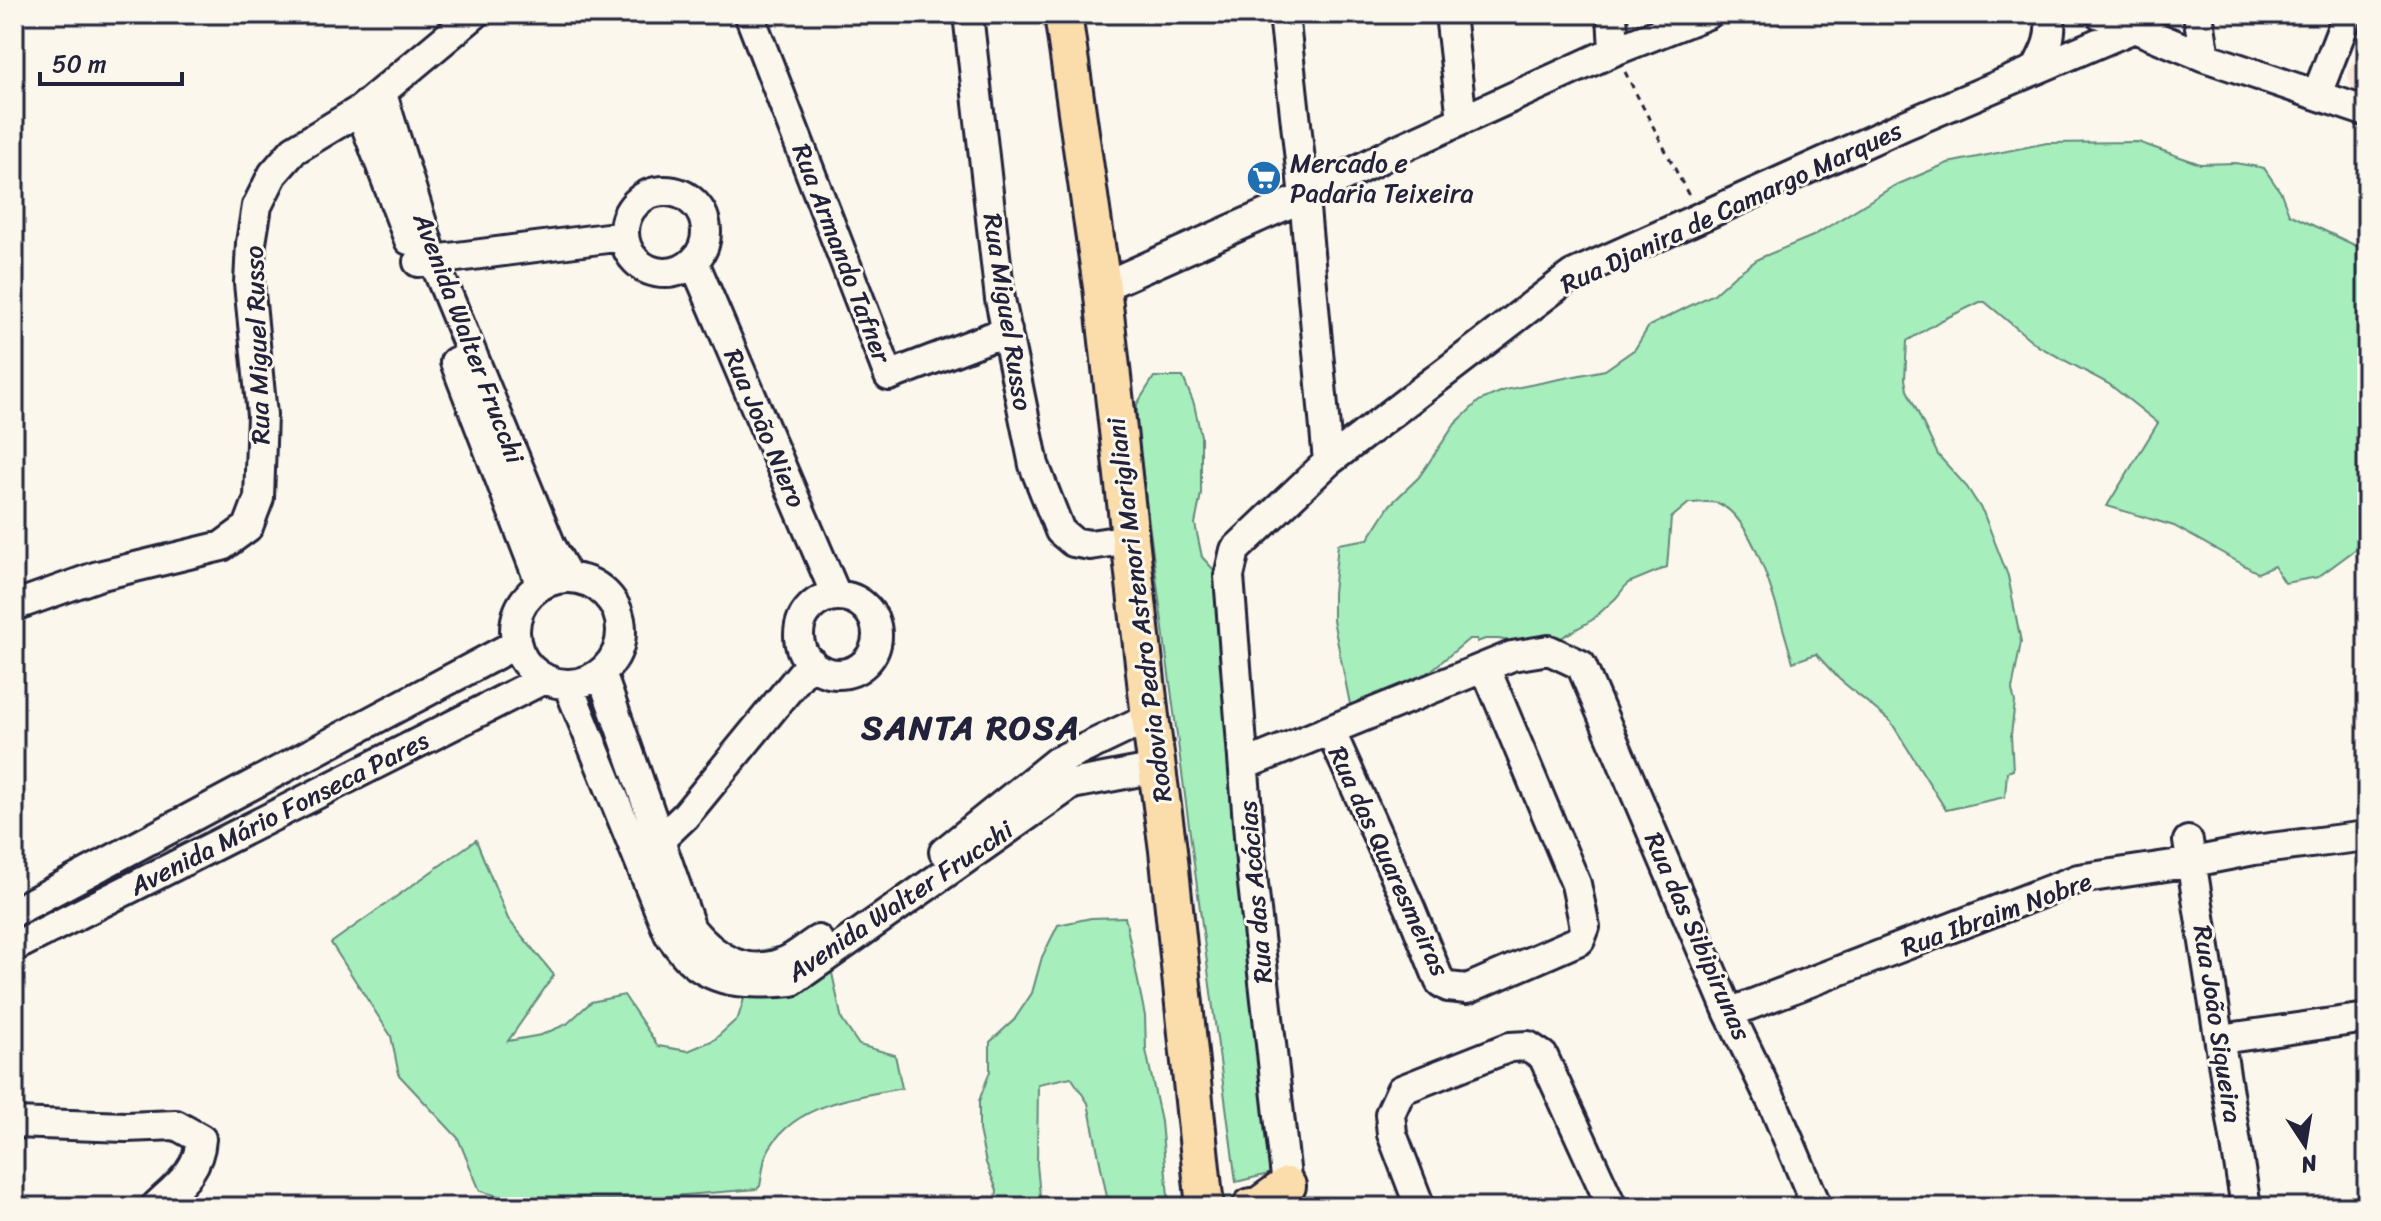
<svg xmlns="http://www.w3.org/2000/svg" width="2381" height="1221" font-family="Sriracha,sans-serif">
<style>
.built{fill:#f9e5d8}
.green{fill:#a6eebc;stroke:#64887c;stroke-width:2}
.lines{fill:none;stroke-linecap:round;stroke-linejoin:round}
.minor-casing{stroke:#22223b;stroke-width:34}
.major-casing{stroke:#22223b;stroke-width:42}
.path{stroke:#22223b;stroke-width:3;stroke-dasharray:6 6;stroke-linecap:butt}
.minor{stroke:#fbf7ec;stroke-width:28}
.major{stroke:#faddab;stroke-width:36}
.labels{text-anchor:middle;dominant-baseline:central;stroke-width:6;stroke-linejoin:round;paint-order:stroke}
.poi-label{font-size:26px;fill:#22223b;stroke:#fbf7ec;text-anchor:start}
.street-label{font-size:26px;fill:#22223b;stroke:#fbf7ec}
.district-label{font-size:34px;font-weight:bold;letter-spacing:2px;fill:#22223b;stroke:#fbf7ec}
</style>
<rect width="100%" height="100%" fill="#fbf7ec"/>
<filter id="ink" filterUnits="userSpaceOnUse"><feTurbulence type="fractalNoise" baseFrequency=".0125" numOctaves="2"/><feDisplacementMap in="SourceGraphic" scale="16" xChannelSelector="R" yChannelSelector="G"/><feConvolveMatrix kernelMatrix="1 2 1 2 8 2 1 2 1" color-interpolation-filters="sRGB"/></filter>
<g filter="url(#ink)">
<path class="built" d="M2367 28V96L2352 90 2348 74Z"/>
<path class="green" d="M2138 142 2200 164 2235 163 2264 168 2281 193 2289 214 2367 251V541L2318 577 2285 583 2274 566 2258 573 2174 526 2107 506 2158 423 2109 384 2038 346 1985 302H1980L1940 321 1907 341 1905 379 1907 390 1938 455 1967 487 1983 512 2008 576 2021 642 2012 690 2015 702 2011 735 2013 770 2007 772 2005 797 1946 810 1891 722 1839 679 1816 654 1793 662C1780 622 1759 523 1720 504 1711 500 1698 503 1689 503L1671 518 1667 567 1628 583 1616 598 1592 620 1561 638 1528 644 1498 639H1485L1477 642V639H1469L1415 684 1352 714 1333 620V593L1338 544 1368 539 1390 505 1419 477 1455 424 1479 401 1505 390 1605 370 1635 349 1649 326 1714 294 1735 275 1760 258 1813 236 1894 186 1948 163 2047 143Z
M1154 377H1183L1194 404 1201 436V494L1195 524 1202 557 1224 581 1277 1172 1236 1182 1137 432V404Z
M476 840 508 919 554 975 508 1041 541 1035 567 1024 591 1002 624 995 658 1046 688 1051 714 1040 738 1018 759 951 792 944 828 954 842 1020 859 1045 895 1055 902 1088C853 1098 790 1104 766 1155 763 1164 762 1176 760 1186L757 1189 637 1199 516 1201 480 1191 458 1138 399 1075 391 1036 331 943Z
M1125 917 1145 1016 1146 1050 1161 1122 1169 1207H1109L1088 1103 1071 1077 1038 1084 1037 1164 1041 1207H995L997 1190 986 1163 979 1130V1101L990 1071V1042L1014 1020 1032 993 1042 957 1058 925 1091 918Z"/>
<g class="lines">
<g class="minor-casing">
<path id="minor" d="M749 14 889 376 1007 331
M968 14 1000 299 1034 465 1060 531 1073 542 1090 545 1130 539
M1284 14 1304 197 1328 462
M1450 14 1462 120
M1612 14 1614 51
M2100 14 2205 57 2367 112
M2198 14 2205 57
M2036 69C2047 48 2052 38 2050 14
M382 94 433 259 551 546 569 578
M2317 94 2348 14
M360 110 409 240
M624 232a41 41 0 1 1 82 0a41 41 0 1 1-82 0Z
M418 262 623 236
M694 262 836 595
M1102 287 1304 197 1401 148 1614 51 1708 14
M455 362 537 575 539 586
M515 631a53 53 0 1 1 106 0a53 53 0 1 1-106 0Z
M799 635a39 39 0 1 1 78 0a39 39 0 1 1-78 0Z
M14 606 98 576 222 546 248 527 259 498 262 415 249 283 251 243 257 206 273 174 294 150 360 110 475 14
M601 673 691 929C715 958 747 979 786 961 797 956 808 946 818 940
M568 685 669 934C675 942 682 952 689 959 718 986 755 984 792 981L1072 784 1157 768
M1330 730 1410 908 1440 982 1448 987 1467 989 1580 940 1585 927 1576 884 1485 667
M1244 765 1512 656 1549 650 1581 665 1729 1013 1774 1106 1817 1207
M660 840 685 816 811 662
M2188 841 2246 1207
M944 852 1056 762 1150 717
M14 912 516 644
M14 947 544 679
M1729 1013 2078 879 2193 862 2254 850 2367 836
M2221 1039 2367 1018
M14 1123 126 1127 176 1125 201 1139C199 1171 177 1186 155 1207
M1287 1206V1186L1252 875 1229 576 1235 550 1328 462 1572 275 1905 125 2136 27
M1420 1207 1392 1134 1390 1114 1401 1090 1510 1047 1528 1046 1543 1056 1612 1207"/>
</g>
<g class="major-casing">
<path id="major" d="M1063 14 1102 287 1150 717 1168 850 1205 1207
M1251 1207 1259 1206 1287 1186"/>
</g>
<path class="path" d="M1625 72 1689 196"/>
<use href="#minor" class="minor"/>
<use href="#major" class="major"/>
</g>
</g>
<defs>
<g id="supermarket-disc" transform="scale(1.8)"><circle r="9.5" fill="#1f6fb2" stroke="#fbf7ec"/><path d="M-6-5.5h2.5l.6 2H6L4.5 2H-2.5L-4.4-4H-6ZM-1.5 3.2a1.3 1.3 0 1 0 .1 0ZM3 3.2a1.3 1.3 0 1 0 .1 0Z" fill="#fff"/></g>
</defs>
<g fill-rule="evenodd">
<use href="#supermarket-disc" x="1264" y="178"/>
</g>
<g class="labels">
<g class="poi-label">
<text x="1290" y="163">Mercado e<tspan x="1290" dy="30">Padaria Teixeira</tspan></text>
</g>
<g class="street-label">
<text transform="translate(1731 207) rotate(-25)">Rua Djanira de Camargo Marques</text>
<text transform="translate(842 253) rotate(69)">Rua Armando Tafner</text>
<text transform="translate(1008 312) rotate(81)">Rua Miguel Russo</text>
<text transform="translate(469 338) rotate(69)">Avenida Walter Frucchi</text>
<text transform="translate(257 345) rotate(-92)">Rua Miguel Russo</text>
<text transform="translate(765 428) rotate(67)">Rua João Niero</text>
<text transform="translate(1139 610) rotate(-97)">Rodovia Pedro Astenori Marigliani</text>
<text transform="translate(279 813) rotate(-27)">Avenida Mário Fonseca Pares</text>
<text transform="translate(1389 861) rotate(65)">Rua das Quaresmeiras</text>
<text transform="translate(1255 892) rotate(-95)">Rua das Acácias</text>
<text transform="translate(900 901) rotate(-34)">Avenida Walter Frucchi</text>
<text transform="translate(1996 914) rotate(-20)">Rua Ibraim Nobre</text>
<text transform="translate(1698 936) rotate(66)">Rua das Sibipirunas</text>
<text transform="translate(2218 1024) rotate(81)">Rua João Siqueira</text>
</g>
<g class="district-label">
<text x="971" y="728">SANTA ROSA</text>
</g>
</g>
<rect width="2381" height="1221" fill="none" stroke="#fbf7ec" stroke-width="48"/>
<rect x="24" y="24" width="2333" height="1173" fill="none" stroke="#22223b" stroke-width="3" filter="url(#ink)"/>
<g transform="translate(2305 1145) rotate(168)" stroke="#fbf7ec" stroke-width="6" paint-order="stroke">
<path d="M0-6L14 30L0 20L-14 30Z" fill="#22223b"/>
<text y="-12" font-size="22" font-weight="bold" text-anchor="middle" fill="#22223b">N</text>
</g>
<path d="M40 72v12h142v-12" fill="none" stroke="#22223b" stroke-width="4"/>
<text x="52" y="72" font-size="24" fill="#22223b" stroke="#fbf7ec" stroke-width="6" paint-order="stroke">50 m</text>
</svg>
